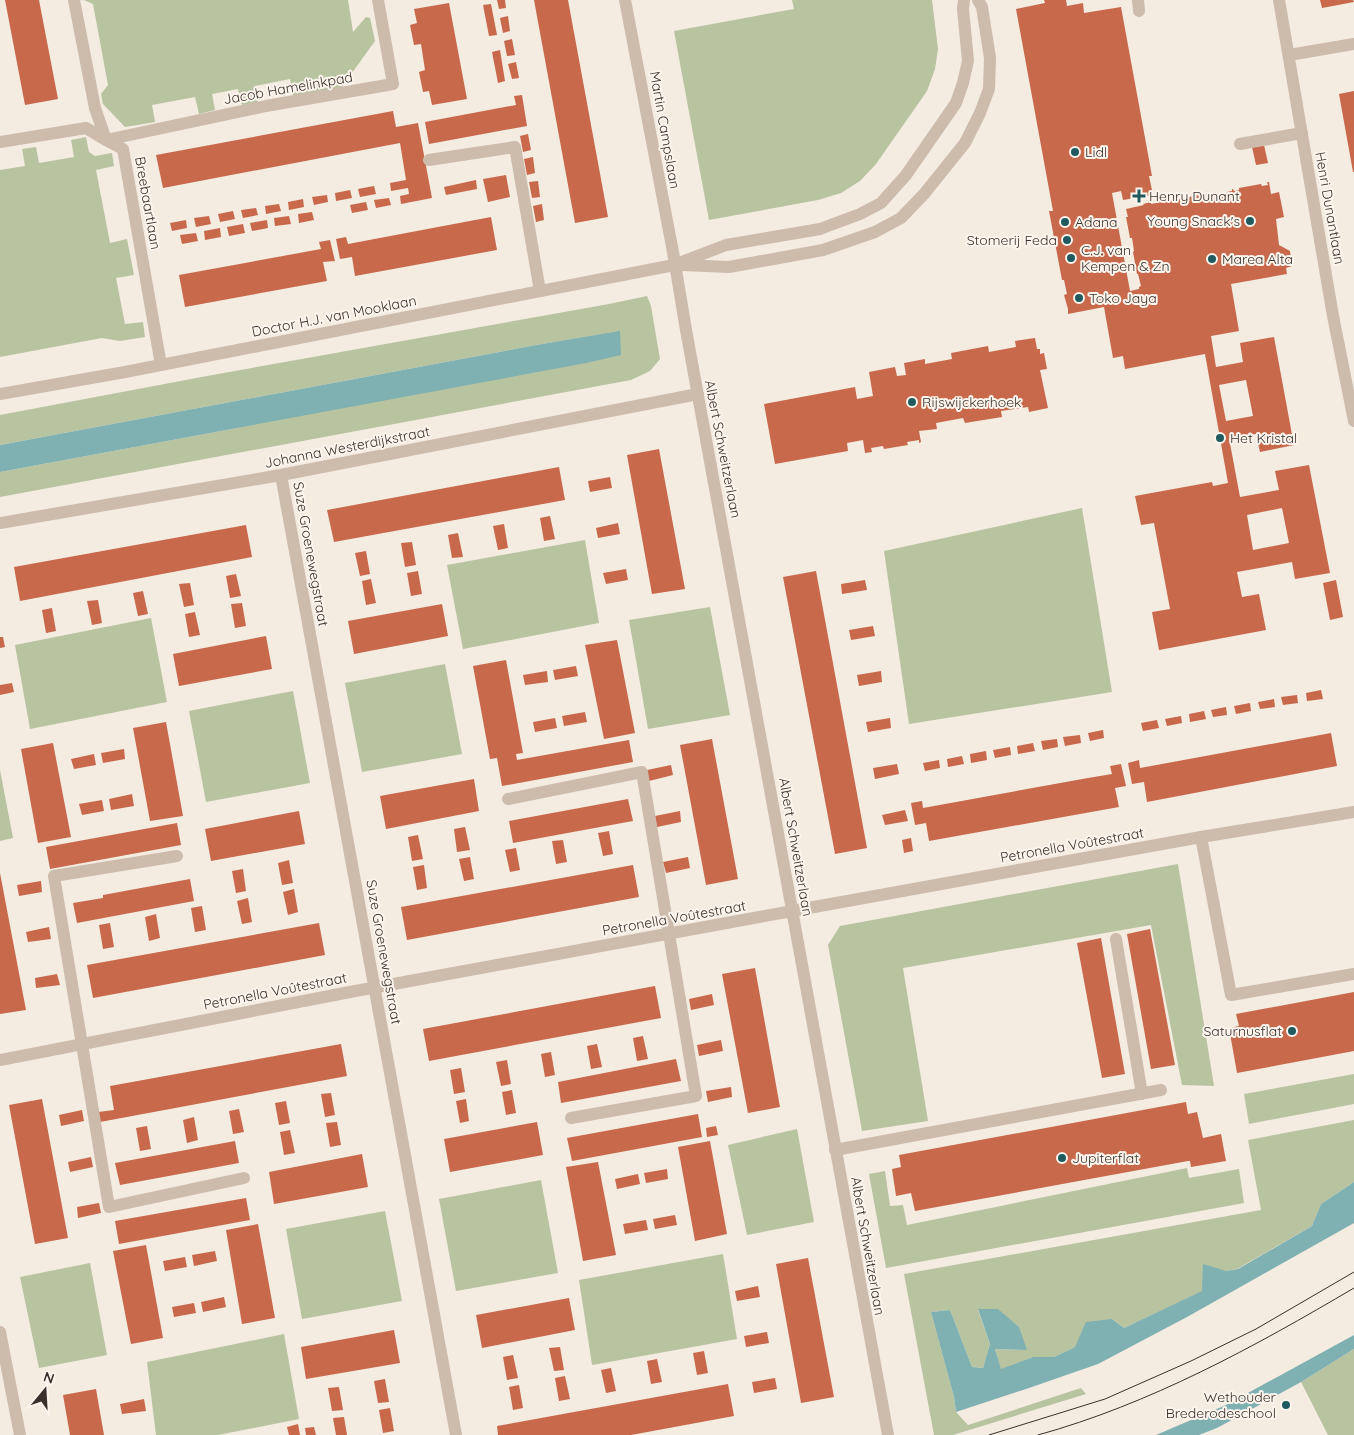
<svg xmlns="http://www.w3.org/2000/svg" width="1354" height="1435" font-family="Quicksand,sans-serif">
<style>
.green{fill:#b8c4a0}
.water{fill:#7fb0b2}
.building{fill:#c8694b;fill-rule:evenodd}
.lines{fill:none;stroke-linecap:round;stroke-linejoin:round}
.service{stroke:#cdbbac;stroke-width:12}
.minor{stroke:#cdbbac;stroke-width:12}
.tertiary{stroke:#cdbbac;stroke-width:12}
.tram{stroke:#3b302b;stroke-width:1}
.poi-dot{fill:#1f5a5e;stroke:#fbf5ee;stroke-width:2}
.labels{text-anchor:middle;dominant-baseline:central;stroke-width:4;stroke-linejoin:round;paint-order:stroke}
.street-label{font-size:14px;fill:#3b302b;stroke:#fbf5ee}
.poi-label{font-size:14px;fill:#3b302b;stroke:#fbf5ee;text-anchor:start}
</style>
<rect width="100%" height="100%" fill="#f4ebe1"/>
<path class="green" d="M84 0H348L353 32 366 17 370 18 375 41 339 91 293 96 290 79 255 86 258 103 242 105 238 89 212 94 215 110 199 114 195 97 152 105 155 122 125 127 103 104 101 94 108 85 93 4Z
M792 0H932L938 49 935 69 927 91 876 164 860 181 841 193 818 200 709 220 674 31 794 9Z
M86 137 89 152 95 156 112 153 114 166 96 170 110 243 127 239 134 275 116 278 125 324 143 322 145 337 120 341 102 338 0 357V170L25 166 22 149 36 147 39 163 74 157 71 140Z
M647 296 651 306 660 359 650 371 631 380 0 497V472L237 428 620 332 542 344 0 445V415L207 376 609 304Z
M1082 508 1112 692 909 724 884 551Z
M585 540 599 623 463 649 447 565Z
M710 607 730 715 648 729 629 620Z
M151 618 167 702 30 729 15 645Z
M445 664 462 754 362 772 345 683Z
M293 691 310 783 206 802 189 711Z
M0 770 13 838 0 841Z
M1178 864 1214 1086 1182 1085 1151 925 903 968 928 1121 862 1131 828 945 840 926Z
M1354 1074V1104L1249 1124 1244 1094Z
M1354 1120V1182L1321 1204 1312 1226 1237 1269 1226 1271 1203 1291 1124 1328 1112 1319 1075 1347 1054 1357H1033L1001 1370 995 1349 1026 1350 999 1310H978L990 1344 983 1368 972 1367 950 1310 931 1312 954 1397 956 1412 968 1425 1081 1388 1086 1394 953 1435H934L904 1274 1261 1210 1248 1140Z
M797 1129 814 1222 747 1235 728 1145Z
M1187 1168 1189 1178 1239 1169 1244 1203 886 1268 869 1174 885 1171 890 1206 903 1205 907 1225Z
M541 1180 558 1273 456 1291 439 1199Z
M385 1211 402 1301 302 1319 286 1229Z
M723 1254 737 1339 592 1365 579 1280Z
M90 1263 107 1355 39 1368 20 1277Z
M284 1334 299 1419 218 1435H156L147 1362Z
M1354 1349V1435H1328L1301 1382Z"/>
<path class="water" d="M620 331 621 355 586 363 0 472V445L542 344Z
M1354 1182V1223L1187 1317 1098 1364 1029 1388 956 1412 954 1397 931 1312 950 1310 972 1367 983 1368 990 1344 978 1309H998L1019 1327 1027 1350 995 1349 1001 1369 1033 1357H1054L1075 1347 1086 1322 1112 1319 1124 1328 1202 1291 1203 1264 1226 1271 1238 1269 1312 1226 1321 1204Z
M1354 1335V1349L1301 1382 1217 1428 1199 1435H1156L1226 1405Z"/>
<path class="building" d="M5 0H39L58 99 25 105Z
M497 0H505L506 8 499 9Z
M534 0H568L608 217 575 223Z
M1044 0H1066L1067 6 1083 3 1084 13 1121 7 1152 176H1149L1153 195 1123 200 1121 191 1112 193 1130 291 1139 289V287L1141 286 1138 274H1137L1133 252 1134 251 1133 244 1132 238H1130L1126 217H1128L1126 209 1144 205 1143 204 1151 202V204L1216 192V194L1232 191V189H1233L1234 191 1239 190V188L1261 184 1262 186 1268 185 1267 182H1269L1271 194 1279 192 1284 217 1276 219 1279 245 1290 251 1292 266 1286 268 1287 274 1231 284 1239 331 1211 336 1216 367 1243 362 1240 343 1274 337 1293 440 1294 445 1260 452 1256 434 1229 438 1240 497 1279 490 1275 471 1309 465 1330 573 1295 579 1292 562 1237 572 1242 597 1259 594 1266 630 1159 650 1152 612 1170 609 1154 523 1141 525 1135 496 1212 482 1213 486 1228 483 1205 354 1125 369 1123 356 1113 358 1104 307 1068 314V309L1064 295 1067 294 1064 280H1062L1049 211H1053L1016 9 1045 3ZM1246 380 1253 416 1226 421 1219 385ZM1282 508 1289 543 1253 550 1247 515Z
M1320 0H1353L1354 2 1322 8Z
M449 3 467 99 432 105 429 91 423 92 419 72 425 70 421 44 414 45 410 25 417 23 414 9Z
M491 4 497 35 489 36 483 5Z
M508 16 510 31 503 33 500 18Z
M512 39 515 55 507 56 504 41Z
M500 50 505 81 498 83 492 52Z
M516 62 519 78 512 79 508 64Z
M1354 91V172H1353L1339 94Z
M522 95 527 126 429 144 425 122 516 105 514 96Z
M393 111 396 127 418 123 432 198 401 204 400 196 409 194 408 188 391 191 390 183 406 180 400 143 163 188 156 155Z
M528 134 531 150 523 152 520 136Z
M1264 145 1268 163 1256 165 1252 147Z
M533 157 535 173 527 175 524 159Z
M506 175 510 197 488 202 483 179Z
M476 180 477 189 446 195 444 187Z
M538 181 540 197 532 198 529 182Z
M374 186 376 194 360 197 358 189Z
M350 190 352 198 336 201 335 193Z
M327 195 328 202 314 205 312 197Z
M389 198 391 205 376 208 374 200Z
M303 199 304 207 289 210 288 202Z
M366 202 368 210 352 213 350 205Z
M279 204 281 211 266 214 265 206Z
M542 204 544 220 536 222 533 206Z
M256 208 258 215 243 218 241 210Z
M233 211 235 219 220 222 218 214Z
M312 212 314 220 299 223 298 214Z
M209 216 211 224 196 227 194 218Z
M289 216 291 224 275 226 274 218Z
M491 217 497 250 355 276 352 257 340 259 336 239 346 237 348 244Z
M186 220 187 228 172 231 170 223Z
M267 220 268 228 252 231 250 223Z
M243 224 245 233 229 236 227 227Z
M220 228 221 237 205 240 204 231Z
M196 233 198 241 182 244 180 235Z
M330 240 335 261 323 262 327 281 185 307 179 275 321 249 319 242Z
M1035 338 1037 349H1040V354L1044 353 1047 369 1040 370 1048 408 1029 412 1028 407 1001 411 1002 417 965 423 963 418 936 423 937 429 919 431 921 442 919 443V440L907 442 908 445 884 449 883 446 871 448 872 452 865 453 863 440 847 443 848 451 775 464 764 404 855 387 857 399 873 396 869 372 895 367 897 376 906 375 904 363 925 359V364L952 359 951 353 988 346 989 352 1016 347 1015 341Z
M659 449 685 589 652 594 627 455Z
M559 467 565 500 334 542 327 510Z
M610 477 612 488 590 492 588 481Z
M550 516 555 539 544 541 540 518Z
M618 523 620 534 598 538 596 528Z
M504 524 508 548 498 550 493 526Z
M246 525 252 557 20 601 14 567Z
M458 533 463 557 452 558 448 535Z
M412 542 416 565 405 567 401 543Z
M366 551 370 574 360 576 355 553Z
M626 569 628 580 606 584 603 573Z
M418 571 422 594 411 596 407 573Z
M816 571 867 848 835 854 783 577Z
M236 574 241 596 230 598 226 576Z
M371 579 376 603 366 605 362 581Z
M865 580 867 590 842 594 841 584Z
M1336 580 1343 617 1330 620 1323 583Z
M190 583 194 605 184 607 179 584Z
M143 591 148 614 138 616 133 593Z
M98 600 102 623 92 625 87 601Z
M242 603 246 626 235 628 231 604Z
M442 604 448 636 354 654 348 621Z
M52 608 56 631 46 633 42 610Z
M195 612 200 635 189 637 185 614Z
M873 626 875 636 851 640 849 630Z
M266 636 272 669 179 686 173 654Z
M0 637H3L5 647 0 648Z
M617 640 635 733 604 739 585 645Z
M506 660 523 753 516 754 517 760 629 740 633 762 502 786 497 758 490 759 473 666Z
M576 666 578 676 555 680 553 670Z
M547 671 548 682 525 685 523 675Z
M881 671 882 682 859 686 857 675Z
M12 683 14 692 0 695V685Z
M1321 690 1323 699 1307 701 1306 693Z
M1297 695 1298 703 1283 705 1281 697Z
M1274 699 1275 707 1260 709 1258 702Z
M1250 703 1251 711 1236 714 1234 706Z
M1226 707 1227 715 1213 717 1211 710Z
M1204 711 1206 719 1190 722 1189 714Z
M585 712 587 722 564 726 562 716Z
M1181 716 1182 723 1167 726 1165 719Z
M555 718 557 728 535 732 533 722Z
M890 718 891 728 868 732 866 722Z
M1157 720 1159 728 1143 731 1141 723Z
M166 722 183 816 150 821 133 728Z
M1103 730 1104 738 1090 741 1088 733Z
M1331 733 1337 766 1147 802 1144 782 1132 784 1128 763 1139 760 1140 768Z
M1080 735 1081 743 1065 746 1063 737Z
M712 739 738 879 706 885 680 745Z
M1057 739 1058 747 1043 750 1041 741Z
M53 743 71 837 38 843 21 749Z
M1033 743 1035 751 1018 754 1017 746Z
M1010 747 1011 755 995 758 993 750Z
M124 749 125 759 103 763 101 753Z
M986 751 987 760 971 763 970 754Z
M94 754 96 765 74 769 71 759Z
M962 756 964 764 948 767 947 759Z
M939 760 940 768 925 771 923 763Z
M897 764 899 774 875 779 873 768Z
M1121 764 1126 786 1115 788 1119 807 929 841 926 823 915 825 911 803 922 801 923 808 1088 778 1112 774 1110 766Z
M671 765 673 775 649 781 647 770Z
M474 779 479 811 386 829 380 796Z
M132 794 134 806 111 810 109 799Z
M628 799 633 821 513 843 509 821Z
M102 800 104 811 82 815 79 804Z
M905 810 908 821 885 825 882 815Z
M299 811 305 844 211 861 205 829Z
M680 811 681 822 657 827 655 816Z
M177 823 181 845 50 869 46 847Z
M465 827 470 850 457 852 454 829Z
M609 831 613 854 603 856 598 833Z
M418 835 423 859 412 861 408 837Z
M911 838 913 851 904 853 902 840Z
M563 840 567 862 556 864 552 841Z
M516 848 520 870 510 872 505 850Z
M470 857 474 879 464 881 459 859Z
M688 857 690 868 666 873 663 862Z
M289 860 293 883 282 885 278 863Z
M424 865 427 888 417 890 413 867Z
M633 865 639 897 407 940 401 907Z
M243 869 246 891 236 893 232 871Z
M0 873 26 1010 0 1014Z
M190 879 194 901 77 923 73 903 103 898V895Z
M41 881 42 892 19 896 17 885Z
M294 889 298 912 288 915 283 892Z
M248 898 252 922 242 924 237 901Z
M202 906 206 930 195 932 191 908Z
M156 914 160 938 149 941 145 917Z
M110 923 114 947 103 949 99 925Z
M319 923 325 955 93 998 87 965Z
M49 927 51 939 28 942 26 932Z
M1150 929 1175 1065 1151 1069 1127 934Z
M1101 938 1125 1074 1102 1078 1077 943Z
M755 968 780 1107 748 1113 722 974Z
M57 974 60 985 36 988 35 978Z
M655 986 661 1018 429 1061 423 1029Z
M1354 992V1051L1237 1073 1229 1028 1239 1026 1236 1014Z
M712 994 714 1005 691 1010 689 999Z
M643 1036 648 1059 637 1061 633 1038Z
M721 1040 723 1051 699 1056 697 1045Z
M341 1044 347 1076 100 1122 98 1112 114 1110 110 1086Z
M597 1044 602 1067 591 1069 587 1046Z
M551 1052 555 1075 545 1077 541 1054Z
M676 1059 681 1081 561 1103 558 1082Z
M507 1060 511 1084 501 1086 496 1062Z
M461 1068 465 1092 454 1094 450 1070Z
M731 1087 732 1097 708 1102 706 1091Z
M512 1090 516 1113 506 1115 502 1092Z
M331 1093 335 1115 325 1117 321 1094Z
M42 1099 68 1238 35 1244 9 1105Z
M466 1099 469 1121 460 1123 456 1101Z
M286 1101 290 1123 279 1125 275 1103Z
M1186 1102 1188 1114 1197 1112 1203 1138 1221 1134 1226 1161 1191 1167 1190 1161H1188L915 1211 911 1193 896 1196 892 1169 901 1167 899 1155Z
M239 1109 244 1132 233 1134 229 1111Z
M82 1110 84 1121 61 1126 59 1115Z
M698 1114 702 1137 572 1161 567 1138Z
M194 1117 198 1140 187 1143 183 1120Z
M337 1122 341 1145 330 1147 326 1123Z
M537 1122 543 1155 450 1172 444 1139Z
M147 1126 151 1149 140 1151 136 1128Z
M716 1126 718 1135 707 1137 706 1128Z
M290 1130 295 1153 284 1155 280 1132Z
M235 1141 239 1163 120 1185 115 1163Z
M710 1141 727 1234 695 1241 678 1147Z
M362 1154 368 1187 274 1204 269 1172Z
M91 1157 93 1167 70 1172 68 1162Z
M598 1162 616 1255 583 1261 566 1167Z
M667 1169 668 1179 646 1183 644 1173Z
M638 1174 640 1184 617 1189 615 1179Z
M246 1198 250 1220 119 1244 115 1221Z
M99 1203 101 1213 78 1218 77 1207Z
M675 1215 677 1225 655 1229 653 1219Z
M646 1220 648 1230 625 1234 623 1224Z
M258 1224 275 1318 242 1324 226 1230Z
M146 1245 163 1338 131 1344 113 1251Z
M215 1251 217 1261 194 1266 192 1255Z
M185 1257 187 1267 165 1271 163 1261Z
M808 1258 834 1397 801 1403 776 1264Z
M758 1286 760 1297 737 1301 735 1291Z
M224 1297 226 1307 203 1312 201 1302Z
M569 1298 575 1330 482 1348 476 1315Z
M194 1303 196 1313 174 1317 172 1307Z
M394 1330 400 1363 306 1379 301 1347Z
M767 1332 769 1343 746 1347 744 1336Z
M560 1347 564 1370 554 1371 549 1348Z
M704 1351 708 1373 697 1375 693 1353Z
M513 1355 518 1378 507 1380 503 1357Z
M657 1359 662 1382 651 1384 647 1361Z
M611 1368 616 1391 606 1393 601 1370Z
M565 1376 570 1399 559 1401 555 1378Z
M775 1378 777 1389 754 1393 752 1382Z
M385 1379 389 1402 378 1403 374 1381Z
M728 1384 734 1416 631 1435H498L497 1426Z
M519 1385 523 1408 513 1410 509 1387Z
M339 1387 343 1410 332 1411 328 1388Z
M96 1389 104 1435H70L63 1395Z
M144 1399 146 1411 122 1414 120 1404Z
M390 1408 394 1431 383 1433 379 1410Z
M344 1417 347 1435H336L333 1418Z
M298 1424 300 1435H289L287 1427Z
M314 1427 316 1435H306L305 1428Z"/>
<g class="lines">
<path class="service" d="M1138 0 1139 11
M1240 144 1302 133
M429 160 515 147 540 291
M508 799 642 772 696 1096 571 1118
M1201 837 1231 995 1354 974
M177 856 54 876 109 1207 244 1178
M1116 939 1142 1094
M835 1150 1161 1090"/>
<path class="minor" d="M74 0 95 108 106 140 123 149 161 365
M625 0 673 252 686 330 888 1435
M1279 0 1333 316 1354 421
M1289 55 1354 44
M0 142 86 128 106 140 266 106 393 84 378 0
M281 475 456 1435
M0 523 281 475 698 394
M0 1060 350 992 792 911 1201 837 1354 812
M0 1332 20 1435"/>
<path class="tertiary" d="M682 265 729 267 823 250 875 232 901 218 924 194 965 143 980 113 989 89 990 58 982 7 978 0
M0 394 125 372 674 265 726 245 820 229 860 214 881 203 906 175 956 103 963 83 968 61 963 9 964 0"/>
<path class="tram" d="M989 1435 1105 1399 1191 1361 1256 1329 1354 1272
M1038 1435C1150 1404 1254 1347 1354 1288"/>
</g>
<g class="poi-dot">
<circle cx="1075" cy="152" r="5"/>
<path d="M1136.5 188.5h5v5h5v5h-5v5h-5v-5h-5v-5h5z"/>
<circle cx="1250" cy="221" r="5"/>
<circle cx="1065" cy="222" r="5"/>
<circle cx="1067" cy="240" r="5"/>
<circle cx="1071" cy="258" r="5"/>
<circle cx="1212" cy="259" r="5"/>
<circle cx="1079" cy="298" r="5"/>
<circle cx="912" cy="402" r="5"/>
<circle cx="1220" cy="438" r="5"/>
<circle cx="1292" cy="1031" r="5"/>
<circle cx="1062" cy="1158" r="5"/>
<circle cx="1286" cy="1405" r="5"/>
</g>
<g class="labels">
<g class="street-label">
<text transform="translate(288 88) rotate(-10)">Jacob Hamelinkpad</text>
<text transform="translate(665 130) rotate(80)">Martin Campslaan</text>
<text transform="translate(148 203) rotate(80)">Breebaartlaan</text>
<text transform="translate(1330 208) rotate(80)">Henri Dunantlaan</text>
<text transform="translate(334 316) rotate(-11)">Doctor H.J. van Mooklaan</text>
<text transform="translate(347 447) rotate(-11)">Johanna Westerdijkstraat</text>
<text transform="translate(723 449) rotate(79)">Albert Schweitzerlaan</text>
<text transform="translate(311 554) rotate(80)">Suze Groenewegstraat</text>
<text transform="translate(1072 845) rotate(-10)">Petronella Voûtestraat</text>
<text transform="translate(796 847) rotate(80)">Albert Schweitzerlaan</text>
<text transform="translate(674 918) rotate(-10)">Petronella Voûtestraat</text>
<text transform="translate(384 952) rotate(80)">Suze Groenewegstraat</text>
<text transform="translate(275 991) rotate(-11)">Petronella Voûtestraat</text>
<text transform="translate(868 1246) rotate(80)">Albert Schweitzerlaan</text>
</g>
<g class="poi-label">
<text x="1085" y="152">Lidl</text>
<text x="1149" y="196">Henry Dunant</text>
<text x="1240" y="221" text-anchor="end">Young Snack's</text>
<text x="1075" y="222">Adana</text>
<text x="1057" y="240" text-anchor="end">Stomerij Feda</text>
<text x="1081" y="250">C.J. van<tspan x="1081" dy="16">Kempen &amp; Zn</tspan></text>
<text x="1222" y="259">Marea Alta</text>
<text x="1089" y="298">Toko Jaya</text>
<text x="922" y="402">Rijswijckerhoek</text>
<text x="1230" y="438">Het Kristal</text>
<text x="1282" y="1031" text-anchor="end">Saturnusflat</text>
<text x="1072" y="1158">Jupiterflat</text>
<text x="1276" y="1397" text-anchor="end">Wethouder<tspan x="1276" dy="16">Brederodeschool</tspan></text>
</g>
</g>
<g transform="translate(45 1390) rotate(18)" stroke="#fbf5ee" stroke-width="4" paint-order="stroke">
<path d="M0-4L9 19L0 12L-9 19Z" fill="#3b302b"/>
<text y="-8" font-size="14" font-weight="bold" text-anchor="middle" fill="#3b302b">N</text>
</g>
</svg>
